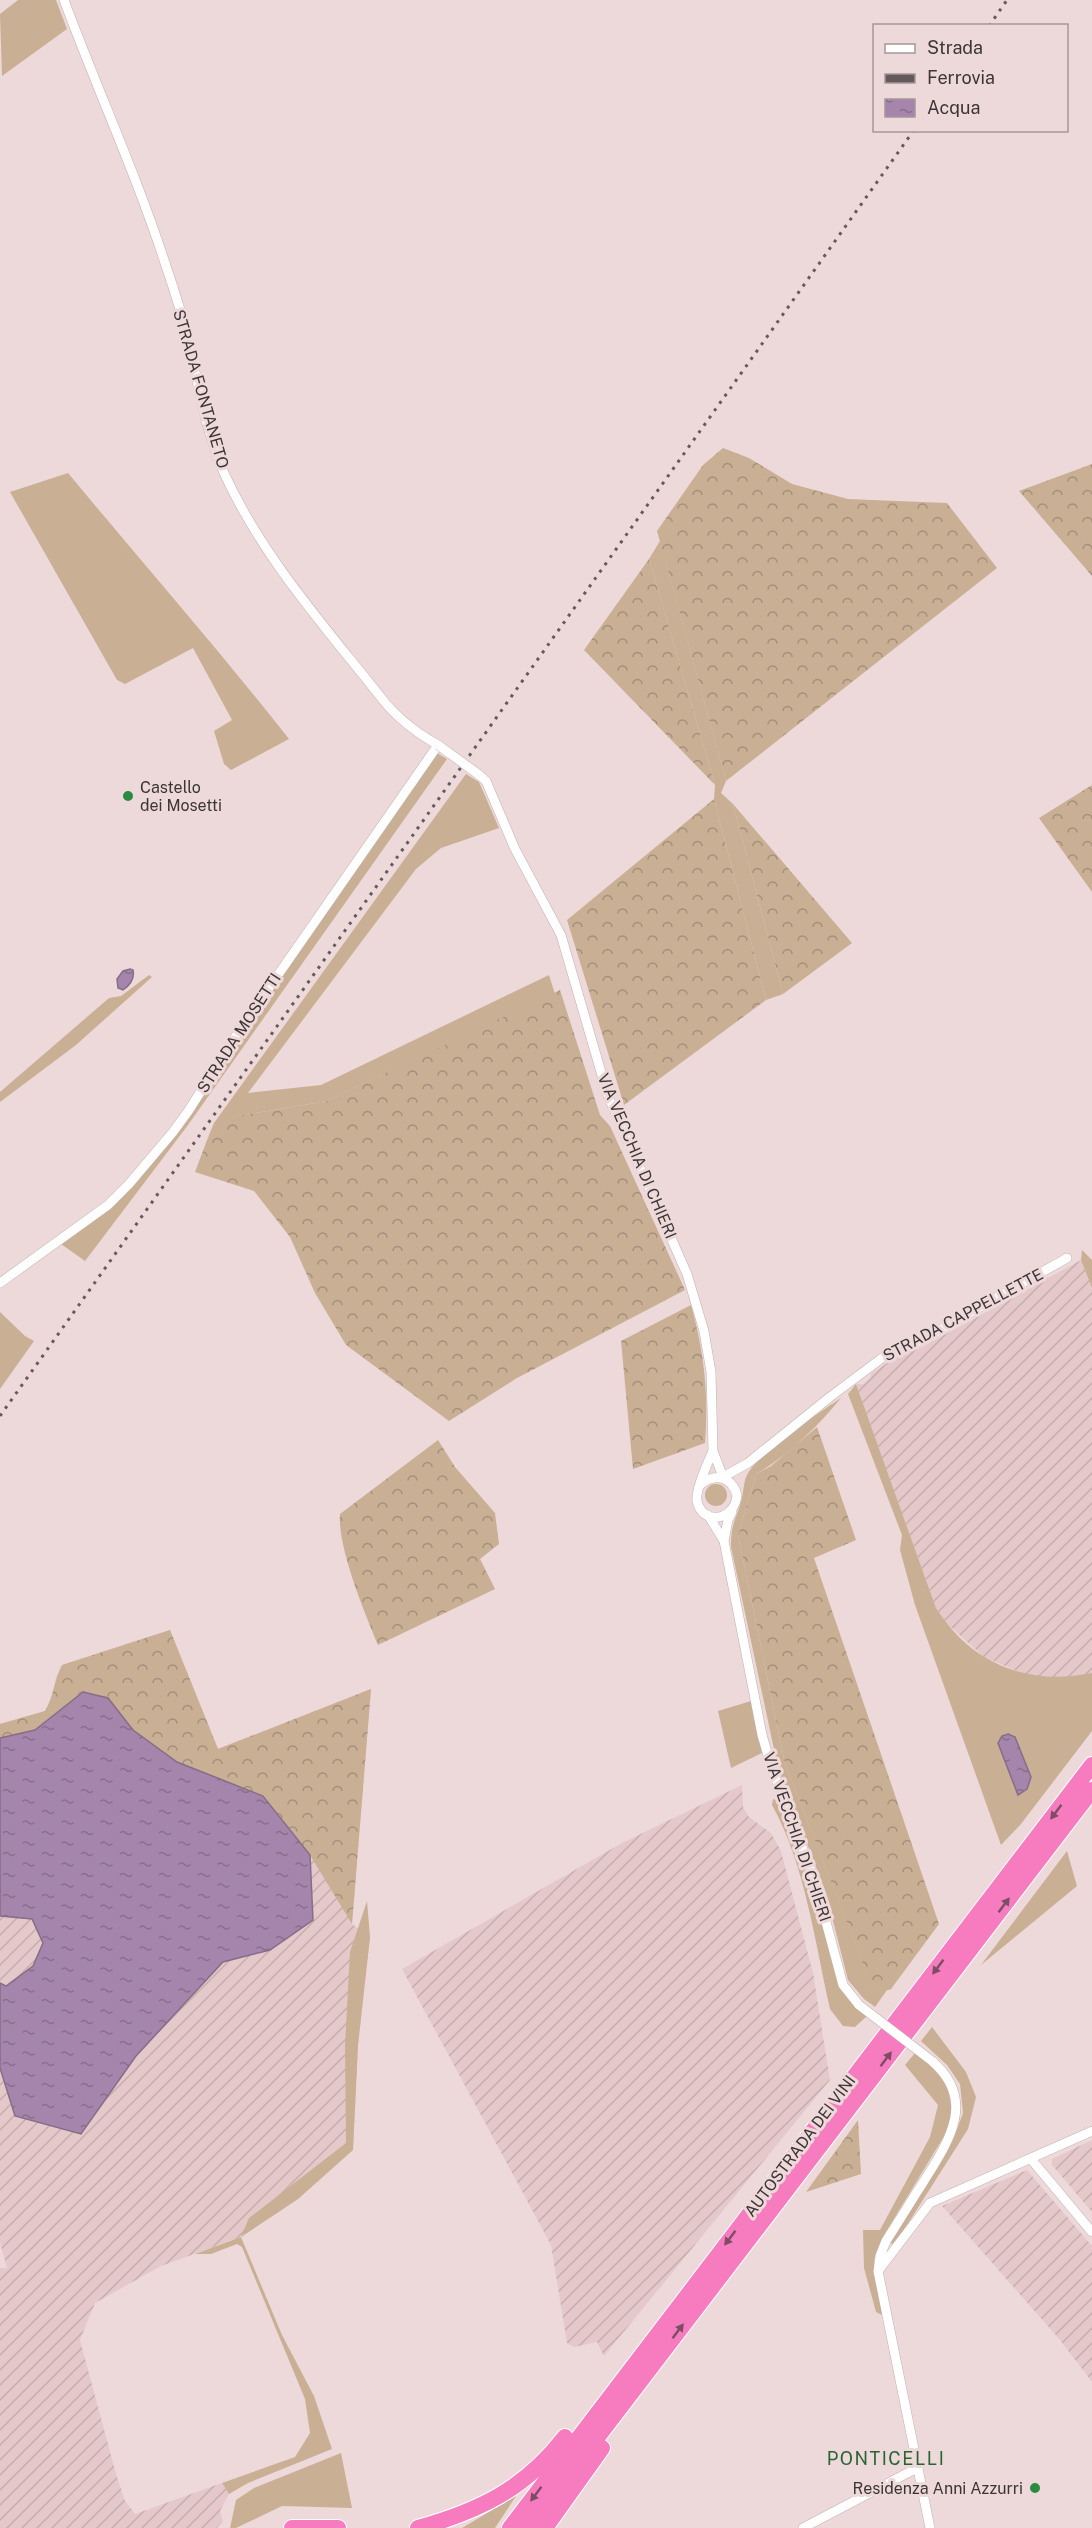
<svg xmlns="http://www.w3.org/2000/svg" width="1092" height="2528" font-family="'Public Sans',sans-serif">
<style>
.industrial{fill:url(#industrial-furrows)}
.grass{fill:#c9af94}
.forest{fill:url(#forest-crowns)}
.water{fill:url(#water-ripples);stroke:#866d88;stroke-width:1.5}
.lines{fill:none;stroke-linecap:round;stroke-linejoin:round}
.street-casing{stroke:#c3afb0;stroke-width:10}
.highway-casing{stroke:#fff;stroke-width:18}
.street{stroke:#fff;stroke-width:9}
.highway{stroke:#f67cbf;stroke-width:16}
.rail{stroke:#655a5b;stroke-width:3;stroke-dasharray:3 6;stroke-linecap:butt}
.street-bridge-casing{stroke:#c3afb0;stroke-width:10;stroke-linecap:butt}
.street-bridge{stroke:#fff;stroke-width:9}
.oneway{fill:#7d4d65}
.poi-dot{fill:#298b3f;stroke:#eed9da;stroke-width:2}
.labels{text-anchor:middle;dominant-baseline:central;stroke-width:6;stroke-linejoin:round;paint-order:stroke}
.street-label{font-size:16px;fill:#3c3435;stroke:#eed9da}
.poi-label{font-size:16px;fill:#3c3435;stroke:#eed9da;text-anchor:start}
.neighbourhood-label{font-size:18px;letter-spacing:1.5px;fill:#286332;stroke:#eed9da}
</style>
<defs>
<pattern id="industrial-furrows" width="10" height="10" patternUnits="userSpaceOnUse" patternTransform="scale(1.5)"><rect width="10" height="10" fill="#e5c9ca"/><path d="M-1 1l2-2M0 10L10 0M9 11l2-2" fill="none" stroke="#c5adae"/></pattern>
<pattern id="forest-crowns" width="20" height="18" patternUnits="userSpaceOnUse" patternTransform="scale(1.5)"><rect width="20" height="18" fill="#c9af94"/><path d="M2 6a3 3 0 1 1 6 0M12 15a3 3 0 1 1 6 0" fill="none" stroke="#a48f7a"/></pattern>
<pattern id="water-ripples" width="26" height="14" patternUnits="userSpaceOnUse" patternTransform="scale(1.5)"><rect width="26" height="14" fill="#a585ab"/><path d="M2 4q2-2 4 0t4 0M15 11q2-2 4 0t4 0" fill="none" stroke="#886e8c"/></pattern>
</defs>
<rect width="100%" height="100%" fill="#eed9da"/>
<path class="industrial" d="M1081 1260 1092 1288V1673L1070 1678H1051L1026 1675 984 1657 944 1621 936 1608 856 1384H863L870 1378 871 1374 894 1358 922 1347Z
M170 1630 218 1749 371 1689 352 1924 370 1937 358 2045 353 2150 298 2199 241 2237 161 2266 95 2303 80 2340 116 2474 125 2501 135 2514 222 2483 229 2494 220 2511 223 2521 217 2528H0V2268H7L0 2243V1724L45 1711 52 1700 56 1677 62 1665Z
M742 1785 743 1807 749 1817 771 1833 781 1851 813 1973 830 2080 604 2356 597 2342 574 2347 567 2343 551 2245 402 1969 622 1843Z
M1092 2140V2212L1052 2165V2159Z
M1027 2170 1092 2246V2382L1060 2340 942 2206Z"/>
<path class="grass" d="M18 0H56L67 29 2 76 0 14Z
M68 473C142 562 218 649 289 739L231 770 224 764 214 731 232 720 193 648 125 684 117 680 10 492Z
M660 541 726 781 721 793 733 804 783 994 766 1000 714 799 715 785 649 559Z
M437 753 447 759 188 1125 85 1261 61 1244 124 1194Z
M466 774 479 782 499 828 441 848 416 869 248 1093 321 1085 549 975 555 994 327 1101 232 1117 207 1140 214 1123Z
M149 975 152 977 76 1045 0 1102V1092L109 998 121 996Z
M1082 1250 1092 1260V1288L1081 1260Z
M0 1312 25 1336 34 1341 0 1389Z
M856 1384 936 1608C971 1664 1028 1686 1092 1673V1731L1021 1824 1001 1845 915 1605 900 1550 902 1535 848 1394Z
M841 1398C817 1427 789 1455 756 1474L738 1535 785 1764 875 1993 887 1990 875 2007 864 1999 848 1980 826 1893 778 1768 731 1547C731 1524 735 1522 741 1502 744 1493 743 1483 747 1475 758 1453 819 1413 841 1398Z
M705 1495a11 11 0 1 1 22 0a11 11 0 1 1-22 0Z
M751 1701 762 1753 731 1768 718 1711Z
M773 1799 779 1801C793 1835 808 1869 819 1905 832 1945 830 1989 867 2016L855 2027 843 2026 830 2009C815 1943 805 1864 772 1805Z
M1067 1851 1077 1886 981 1965Z
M367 1901 370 1937 358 2045 353 2150 298 2199 241 2237 282 2335 314 2396 332 2449 248 2483 229 2494 222 2483 295 2457 310 2433 305 2399 242 2247 237 2244 211 2254H195L241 2237 249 2218 346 2143 345 2046 350 1952Z
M932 2027 966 2072 976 2097 968 2129 893 2247 891 2242 953 2140 963 2113 960 2084 947 2065 921 2041Z
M915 2053 938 2072 948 2087 952 2111 946 2133 884 2235 874 2260 882 2315 876 2312 864 2268 863 2230H880L930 2137 938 2105 905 2065Z
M341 2453 352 2508 282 2506 236 2528H230L236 2500 254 2488Z
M516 2496 495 2528H462Z"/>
<path class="forest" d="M723 448 749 458 792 484 848 499 947 503 997 568 726 781 657 531 703 465Z
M1092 464V576L1019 491Z
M649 559 715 785 584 650Z
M1092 785V892L1039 818Z
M714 799 766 1000 624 1105 567 920Z
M733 804 852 943 783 994Z
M560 990 600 1115 610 1126 685 1290 517 1378 449 1421 346 1345 315 1293 290 1237 254 1191 195 1172 207 1140 231 1117 327 1101Z
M691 1305C704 1351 709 1395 705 1443L633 1469 621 1341Z
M817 1427 856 1540 814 1558 939 1924 891 1989 875 1994 785 1764 738 1535 756 1474 771 1466Z
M438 1440 455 1467 495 1513 499 1544 480 1559 495 1589 378 1645C365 1614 337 1546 340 1514Z
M170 1630 218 1749 371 1689 352 1924 310 1855 264 1796 177 1762 133 1730 108 1698 82 1692 35 1730 0 1738V1724L45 1711C54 1696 54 1680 62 1665Z
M858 2120 861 2174 806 2192Z"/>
<path class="water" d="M130 969 133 970C135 979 130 985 123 990L118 988 117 979 123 971Z
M83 1692 108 1698 133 1730 177 1762 263 1796 310 1855 313 1920 270 1950 223 1962 136 2056 81 2134 15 2116 0 2068V1983L6 1986 33 1966 43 1943 32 1919 0 1916V1738L35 1730Z
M1008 1734 1015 1737 1031 1777 1027 1789 1018 1795 998 1743 1002 1736Z"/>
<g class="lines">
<g class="street-casing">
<path id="street" d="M478 774 486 781 515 849 561 935 608 1096 687 1274 704 1331 711 1372 713 1451 723 1477 748 1463 830 1397 890 1352 920 1341 1067 1258
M0 1283 108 1205 129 1184 173 1132 189 1110 239 1031 438 745C417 733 398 719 383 700 327 629 263 558 225 475 206 434 199 388 189 344 183 318 175 292 166 266 137 176 97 89 64 0
M700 1485C715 1472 732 1477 737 1495 735 1521 702 1526 697 1501 695 1490 708 1462 713 1451
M708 1515 724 1541 762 1735 772 1769 815 1881 843 1985 859 2005
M724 1541 728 1520 732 1512
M1031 2159 1092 2232
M878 2271 930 2203 1092 2131
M803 2528 917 2468
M930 2528 878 2271 880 2256 886 2241C899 2221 911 2201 924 2181 949 2141 977 2100 932 2061"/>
</g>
<g class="highway-casing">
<path id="highway" d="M292 2528H338
M418 2528C479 2511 525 2489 565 2437
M510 2528 1092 1765
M528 2528 1092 1790
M545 2528 602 2448"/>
</g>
<use href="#street" class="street"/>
<use href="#highway" class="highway"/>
<path class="rail" d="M989 26 1007 0
M0 1416 914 130"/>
<g class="street-bridge-casing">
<path id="street-bridge" d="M438 745 478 774
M859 2005 932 2061"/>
</g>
<use href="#street-bridge" class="street-bridge"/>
</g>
<defs><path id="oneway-solid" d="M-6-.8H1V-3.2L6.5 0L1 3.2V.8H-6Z" transform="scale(1.5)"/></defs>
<g class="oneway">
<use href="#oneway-solid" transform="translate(1056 1812) rotate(127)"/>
<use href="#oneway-solid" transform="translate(1004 1905) rotate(-53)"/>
<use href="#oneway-solid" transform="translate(938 1967) rotate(127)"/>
<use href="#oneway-solid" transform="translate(886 2059) rotate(-53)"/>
<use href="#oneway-solid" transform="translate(730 2238) rotate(127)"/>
<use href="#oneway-solid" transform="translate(678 2331) rotate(-53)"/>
<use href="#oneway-solid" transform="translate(536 2494) rotate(127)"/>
</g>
<g class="poi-dot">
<circle cx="128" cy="796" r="6"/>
<circle cx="1035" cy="2488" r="6"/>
</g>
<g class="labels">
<g class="street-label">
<text transform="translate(201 389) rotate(74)">STRADA FONTANETO</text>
<text transform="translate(239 1033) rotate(-57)">STRADA MOSETTI</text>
<text transform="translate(637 1156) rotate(67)">VIA VECCHIA DI CHIERI</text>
<text transform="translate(963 1315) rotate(-28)">STRADA CAPPELLETTE</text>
<text transform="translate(797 1837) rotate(71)">VIA VECCHIA DI CHIERI</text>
<text transform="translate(800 2146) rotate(-53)">AUTOSTRADA DEI VINI</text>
</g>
<g class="poi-label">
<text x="140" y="787">Castello<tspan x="140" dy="18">dei Mosetti</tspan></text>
<text x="1023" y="2488" text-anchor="end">Residenza Anni Azzurri</text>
</g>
<g class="neighbourhood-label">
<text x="886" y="2458">PONTICELLI</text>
</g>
</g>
<rect x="873" y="24" width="195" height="108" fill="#eed9da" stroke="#a79798" stroke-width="1.5"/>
<rect x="885" y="44" width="30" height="9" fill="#ffffff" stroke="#a79798" stroke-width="1.5"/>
<text x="927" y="54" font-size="18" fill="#3c3435">Strada</text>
<rect x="885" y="74" width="30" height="9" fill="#655a5b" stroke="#a79798" stroke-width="1.5"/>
<text x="927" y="84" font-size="18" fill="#3c3435">Ferrovia</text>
<rect x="885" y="99" width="30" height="18" fill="url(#water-ripples)" stroke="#a79798" stroke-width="1.5"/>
<text x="927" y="114" font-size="18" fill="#3c3435">Acqua</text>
</svg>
